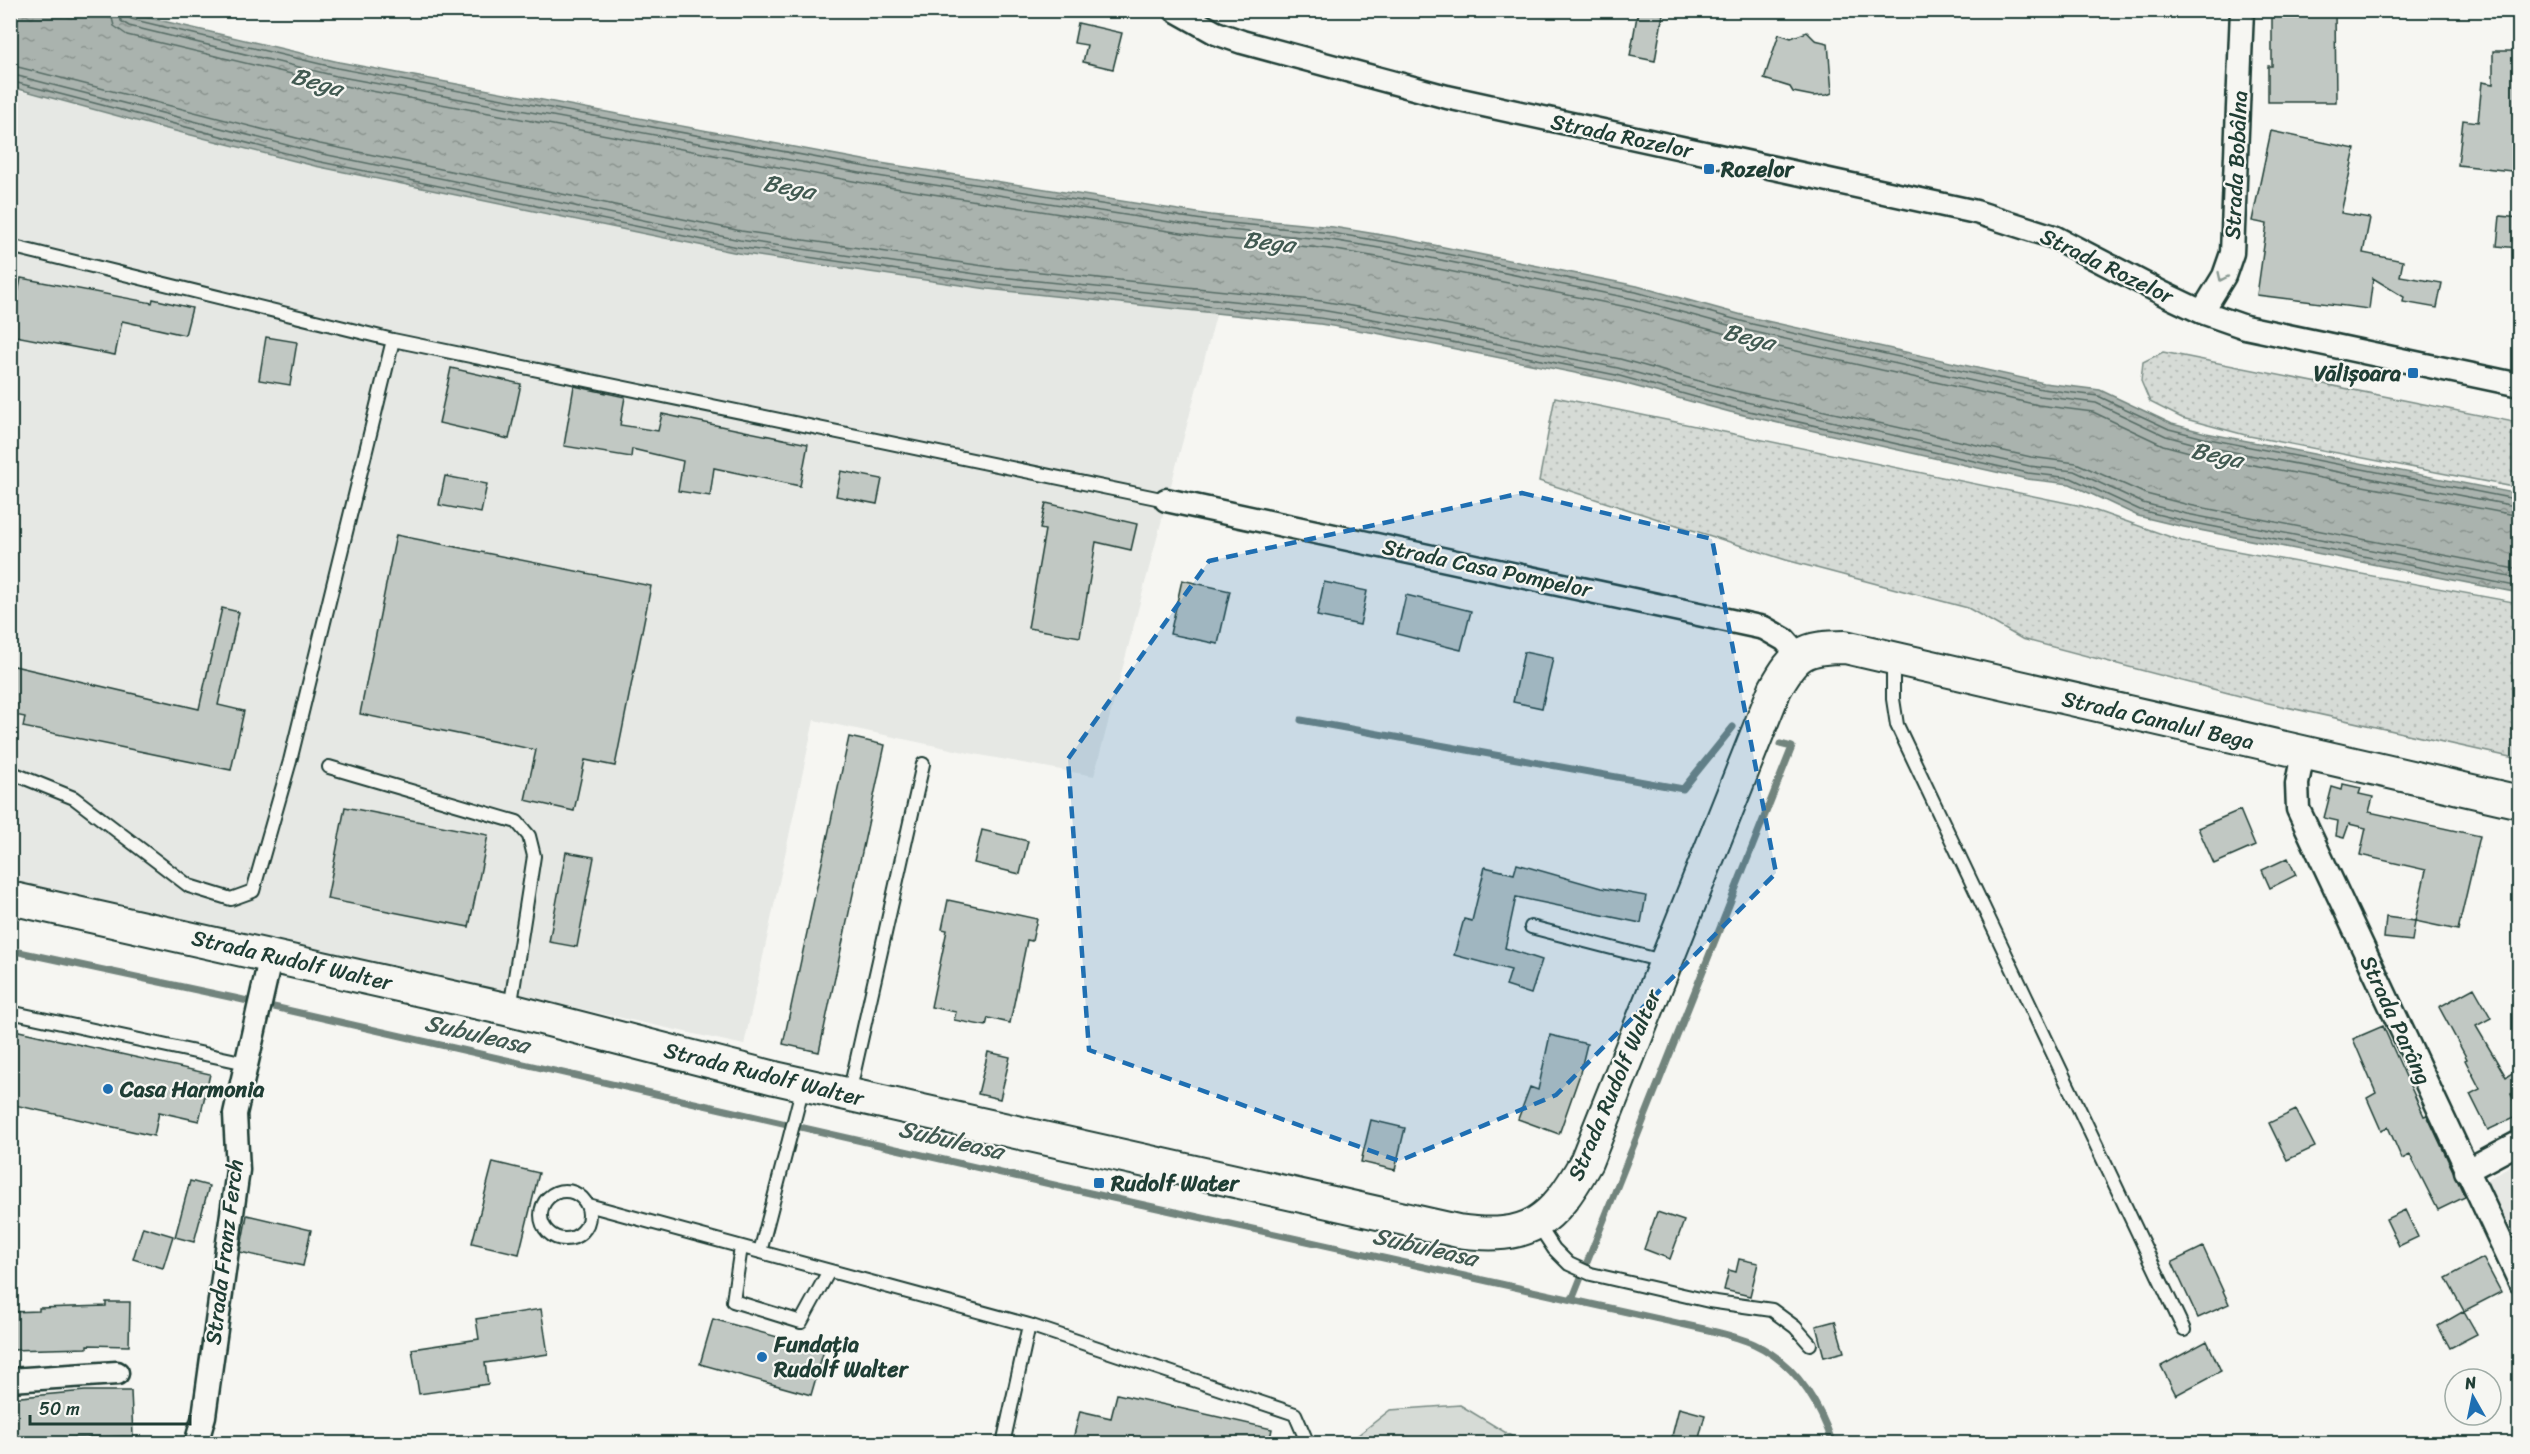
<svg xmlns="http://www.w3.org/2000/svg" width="2530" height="1454" font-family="Sriracha,sans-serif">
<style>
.built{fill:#e6e8e4}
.green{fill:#d6dbd6;stroke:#7a8c85;stroke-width:1.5}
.garden{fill:url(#garden-dots);stroke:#7a8c85;stroke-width:1.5}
.water{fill:url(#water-ripples);stroke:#72847d;stroke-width:1.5}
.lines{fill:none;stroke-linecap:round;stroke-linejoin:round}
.shore{stroke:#576c65;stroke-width:1.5}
.stream{stroke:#72847d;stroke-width:7}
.building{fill:#c1c8c3;stroke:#1f3d34;stroke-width:1.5}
.lane-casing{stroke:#1f3d34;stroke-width:16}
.street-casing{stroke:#1f3d34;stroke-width:27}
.secondary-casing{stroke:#1f3d34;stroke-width:36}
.lane{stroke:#f6f6f2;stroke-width:12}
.street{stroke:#f6f6f2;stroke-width:22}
.secondary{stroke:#f6f6f2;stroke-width:32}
.oneway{stroke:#8a9a93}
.marked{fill:#1f6fb2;fill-opacity:0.2;stroke:#1f6fb2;stroke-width:4.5;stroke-dasharray:12 8;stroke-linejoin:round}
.poi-dot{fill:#1f6fb2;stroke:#f6f6f2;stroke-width:2}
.labels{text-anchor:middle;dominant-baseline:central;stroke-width:4.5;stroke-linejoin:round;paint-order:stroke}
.street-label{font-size:22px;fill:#1f3d34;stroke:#f6f6f2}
.poi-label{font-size:22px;font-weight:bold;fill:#1f3d34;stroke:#f6f6f2;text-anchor:start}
.water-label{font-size:24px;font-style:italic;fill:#425a52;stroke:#f6f6f2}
</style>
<defs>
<pattern id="garden-dots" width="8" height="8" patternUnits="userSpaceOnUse" patternTransform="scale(1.5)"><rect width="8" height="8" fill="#d6dbd6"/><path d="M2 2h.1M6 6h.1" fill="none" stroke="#b7bdb8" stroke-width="1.8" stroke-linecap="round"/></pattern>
<pattern id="water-ripples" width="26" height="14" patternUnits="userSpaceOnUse" patternTransform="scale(1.5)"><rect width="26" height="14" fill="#aab3ae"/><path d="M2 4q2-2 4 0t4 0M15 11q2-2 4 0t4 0" fill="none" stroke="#8a938e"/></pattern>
</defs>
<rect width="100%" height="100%" fill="#f6f6f2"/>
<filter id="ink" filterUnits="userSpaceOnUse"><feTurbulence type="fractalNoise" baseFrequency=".0167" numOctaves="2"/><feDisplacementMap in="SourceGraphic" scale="12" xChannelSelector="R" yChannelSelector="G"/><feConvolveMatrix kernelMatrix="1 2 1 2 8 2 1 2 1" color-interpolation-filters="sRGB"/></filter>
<g filter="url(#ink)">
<path class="built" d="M11 90 1219 304 1094 776 974 754 814 720 744 1045 11 883Z
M2519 1160V1252L2485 1181Z"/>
<path class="green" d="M1460 1405 1518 1440 1520 1443H1348L1390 1410Z"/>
<path class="garden" d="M2163 352 2519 423V488L2249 436 2182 418 2150 402 2141 381 2143 362Z
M1555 397 2082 506 2182 541 2519 603V759L2255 700 2022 639 1968 608 1786 560 1539 481Z"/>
<path class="water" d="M11 10 120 11 339 62 874 162 1210 215 1333 227 1394 237 1637 286 1753 318 2044 383 2100 390 2172 424 2206 433 2519 494V593L2184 527 2138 516 2070 484 2027 479 1730 412 1615 381 1376 333 1320 324 988 289 738 253 315 166 155 126 11 87Z"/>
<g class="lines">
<path class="shore" d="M110 10 114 26 127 35 334 84 869 184 1207 237 1330 249 1389 259 1632 308 1748 340 2038 405 2093 412 2163 445 2201 455 2520 516
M119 10 121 21 129 26 336 76 871 175 1208 228 1331 240 1391 250 1634 299 1750 331 2040 396 2096 403 2166 436 2203 446 2520 507
M126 10 127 16 131 19 337 68 872 168 1209 221 1332 233 1392 243 1636 292 1752 324 2042 389 2098 396 2169 429 2204 438 2520 500
M10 65 320 144 741 231 991 267 1322 301 1380 311 1620 359 1735 391 2031 457 2076 463 2146 494 2189 505 2520 570
M10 74 318 153 740 240 990 276 1321 310 1378 320 1618 368 1733 399 2029 466 2074 471 2143 503 2187 514 2520 579
M10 81 316 161 738 247 989 283 1320 318 1377 327 1616 375 1731 407 2028 473 2071 478 2140 510 2185 521 2520 587"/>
<path class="stream" d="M1301 720 1683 789 1733 727
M10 950 239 999 1063 1187 1704 1329C1720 1333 1739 1337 1754 1344 1795 1363 1819 1402 1833 1444
M1572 1300 1792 747 1780 744"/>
</g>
<path class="building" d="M1638 10 1663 14 1655 61 1630 56Z
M2272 10H2335L2336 102H2268V66H2272Z
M1078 23 1122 33 1113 69 1083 62 1087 45 1074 43Z
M1807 32 1815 40 1828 43 1832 93 1827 95 1813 96 1793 92 1790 87 1764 79 1779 34 1791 38Z
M2493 51H2520V172L2458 165 2463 120 2478 122 2482 82 2493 84Z
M2271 131 2355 149 2341 213 2370 218 2363 253 2403 261 2400 276 2442 283 2437 308 2403 302 2404 297 2373 278 2369 309 2257 295 2267 224 2252 221Z
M2500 216 2520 218V248L2497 246Z
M21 278 152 303 153 299 192 308 185 335 122 321 115 355 10 335Z
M266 337 297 342 290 385 259 380Z
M451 368 521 384 509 439 439 423Z
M574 386 625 397 620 425 658 431 662 414 808 444 800 486 714 468 710 496 678 491 683 461 632 449 631 457 564 446Z
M841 471 882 479 877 504 836 496Z
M445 476 487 484 481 513 439 505Z
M1046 503 1137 524 1131 550 1096 542 1080 637 1028 628 1045 530 1040 529Z
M396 535 651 586 615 766 585 760 574 811 525 800 536 750 360 714Z
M1182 580 1230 591 1218 644 1170 634Z
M1324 582 1367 591 1360 625 1317 616Z
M1406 595 1471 611 1461 650 1397 634Z
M222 608 239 612 218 705 244 711 231 770 23 727 25 717 10 714V665L199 709Z
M1524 652 1553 658 1542 708 1513 702Z
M849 737 885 745 819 1052 783 1044Z
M2343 784 2361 788 2359 794 2373 797 2369 812 2480 836 2458 930 2415 921 2426 870 2360 855 2366 828 2349 824 2344 838 2336 836 2338 821 2324 818 2332 787 2342 790Z
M345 807 488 835 469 927 327 899Z
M2240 810 2255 846 2214 864 2198 828Z
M982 830 1028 841 1020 874 974 863Z
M566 852 594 857 577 947 549 942Z
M2288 858 2296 875 2270 888 2262 870Z
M1517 864 1601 888 1646 896 1641 923 1516 897 1505 948 1542 960 1531 994 1506 986 1511 970 1454 955 1464 919 1472 921 1485 867 1514 874Z
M948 900 1037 919 1032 941 1027 940 1010 1023 988 1018 986 1026 954 1020 956 1012 931 1007 947 930 942 929Z
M2386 917 2415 921 2412 941 2384 938Z
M2474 988 2491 1018 2476 1026 2506 1077 2520 1068V1089L2511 1094 2520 1115 2488 1130 2470 1094 2480 1089 2465 1060 2467 1059 2439 1007Z
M2383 1026 2407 1079 2424 1116 2427 1115 2465 1197 2438 1210 2410 1155 2402 1159 2388 1127 2381 1130 2367 1098 2376 1093 2353 1039Z
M10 1029 210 1074 199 1121 159 1112 154 1136 10 1104Z
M1550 1035 1587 1044 1579 1077 1559 1134 1518 1119 1530 1087 1538 1090Z
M988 1052 1010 1057 1000 1099 978 1094Z
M2296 1110 2315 1147 2287 1160 2269 1123Z
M1371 1120 1405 1128 1395 1170 1361 1162Z
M493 1162 539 1173 519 1254 472 1243Z
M190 1181 209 1186 194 1242 175 1237Z
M2405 1210 2418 1237 2399 1246 2386 1219Z
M1657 1212 1684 1221 1670 1259 1644 1249Z
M247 1215 311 1230 303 1266 240 1252Z
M143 1227 173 1236 163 1268 133 1259Z
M2203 1247 2229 1304 2198 1318 2172 1262Z
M2483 1258 2501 1292 2464 1311 2446 1278Z
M1739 1259 1758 1263 1750 1296 1724 1290 1729 1270 1736 1272Z
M106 1302H130L129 1346 87 1345V1348L10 1350V1312L39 1311V1308L106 1306Z
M541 1309 548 1354 485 1363 488 1384 419 1394 412 1349 479 1339 476 1319Z
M2464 1311 2477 1334 2450 1348 2438 1326Z
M713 1319 824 1350 811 1395 700 1364Z
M1835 1321 1844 1352 1824 1357 1816 1326Z
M2207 1341 2221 1371 2176 1395 2161 1366Z
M85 1391H131L133 1436 10 1439V1398Z
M1117 1394 1272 1429 1269 1443H1072L1080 1411 1111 1418Z
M1679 1408 1705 1415 1698 1442 1672 1436Z"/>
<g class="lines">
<g class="lane-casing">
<path id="lane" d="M10 246 393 340 1166 500
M1893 659V699L1897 725 2184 1330
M329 767 517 822 529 836 534 856 510 1009
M10 772 74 798 189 886 231 899 253 891 290 761 393 340
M1531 927 1666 962
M10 1012 246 1063
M849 1094 923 764
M541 1215a24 24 0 1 1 48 0a24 24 0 1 1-48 0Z
M588 1205 1029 1325 1295 1414 1308 1444
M1537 1223 1554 1249 1569 1264 1591 1274 1709 1301 1772 1310 1795 1327 1810 1344
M741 1247 733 1301 801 1322 829 1271
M760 1252 803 1086
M1003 1444 1029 1325"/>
</g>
<g class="street-casing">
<path id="street" d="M1175 10 1216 33 1242 42 1447 97 1976 212 2054 237 2164 294 2202 312 2245 327 2520 385
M2202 312 2224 276 2232 253 2242 10
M1166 500 1764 628 1785 640 1798 655
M2303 753 2297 784 2298 809 2520 1282
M2466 1171 2520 1142
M10 1380 117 1373
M196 1444 204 1416 238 1170 235 1114 271 955"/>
</g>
<g class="secondary-casing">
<path id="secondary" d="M10 898 510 1010 775 1078 1458 1231C1530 1241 1552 1222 1586 1162L1775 689C1795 653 1804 647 1845 647L2520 802"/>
</g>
<use href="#lane" class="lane"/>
<use href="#street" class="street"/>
<use href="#secondary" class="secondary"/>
</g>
<defs><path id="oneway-chevron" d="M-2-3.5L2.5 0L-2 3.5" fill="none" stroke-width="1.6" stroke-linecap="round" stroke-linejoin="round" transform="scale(1.5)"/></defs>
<use class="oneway" href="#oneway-chevron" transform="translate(2222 277) rotate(115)"/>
</g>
<path class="marked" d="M1522 493 1712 539 1776 873 1556 1095 1399 1161 1089 1050 1068 759 1209 561Z"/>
<g class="poi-dot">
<rect x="1703" y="163" width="12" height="12" rx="3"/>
<rect x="2407" y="367" width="12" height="12" rx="3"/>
<circle cx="108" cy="1089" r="6"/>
<rect x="1093" y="1177" width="12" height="12" rx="3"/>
<circle cx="762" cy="1357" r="6"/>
</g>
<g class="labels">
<g class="street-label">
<text transform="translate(1622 136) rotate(12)">Strada Rozelor</text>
<text transform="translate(2236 165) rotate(-87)">Strada Bobâlna</text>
<text transform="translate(2107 266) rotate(26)">Strada Rozelor</text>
<text transform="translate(1487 568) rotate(12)">Strada Casa Pompelor</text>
<text transform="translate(2158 720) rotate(13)">Strada Canalul Bega</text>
<text transform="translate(292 960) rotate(13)">Strada Rudolf Walter</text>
<text transform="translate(2396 1020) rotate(65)">Strada Parâng</text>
<text transform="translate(764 1074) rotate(14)">Strada Rudolf Walter</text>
<text transform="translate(1614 1085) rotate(-67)">Strada Rudolf Walter</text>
<text transform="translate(224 1252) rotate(-83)">Strada Franz Ferch</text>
</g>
<g class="poi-label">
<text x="1721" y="169">Rozelor</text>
<text x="2401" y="373" text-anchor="end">Vălișoara</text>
<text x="120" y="1089">Casa Harmonia</text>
<text x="1111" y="1183">Rudolf Water</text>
<text x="774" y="1344">Fundația<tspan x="774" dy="25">Rudolf Walter</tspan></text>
</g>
<g class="water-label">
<text transform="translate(317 82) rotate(16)">Bega</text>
<text transform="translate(789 187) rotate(11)">Bega</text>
<text transform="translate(1269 242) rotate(6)">Bega</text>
<text transform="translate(1749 337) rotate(14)">Bega</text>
<text transform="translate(2217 455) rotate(12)">Bega</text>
<text transform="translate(477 1034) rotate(13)">Subuleasa</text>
<text transform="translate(951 1140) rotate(13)">Subuleasa</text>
<text transform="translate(1425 1247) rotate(13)">Subuleasa</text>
</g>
</g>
<rect width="2530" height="1454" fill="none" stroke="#f6f6f2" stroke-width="36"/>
<rect x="18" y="18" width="2494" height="1418" fill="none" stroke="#1f3d34" stroke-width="2" filter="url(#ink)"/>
<g transform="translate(2473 1397) rotate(351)"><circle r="28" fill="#f6f6f2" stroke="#a0aca6" stroke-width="1.5"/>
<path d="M0-4.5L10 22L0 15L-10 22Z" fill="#1f6fb2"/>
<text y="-9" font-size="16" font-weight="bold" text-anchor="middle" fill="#1f3d34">N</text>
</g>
<path d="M30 1415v9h160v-9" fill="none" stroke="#1f3d34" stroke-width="3"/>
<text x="39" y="1415" font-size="18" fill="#1f3d34" stroke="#f6f6f2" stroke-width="4.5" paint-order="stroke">50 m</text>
</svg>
